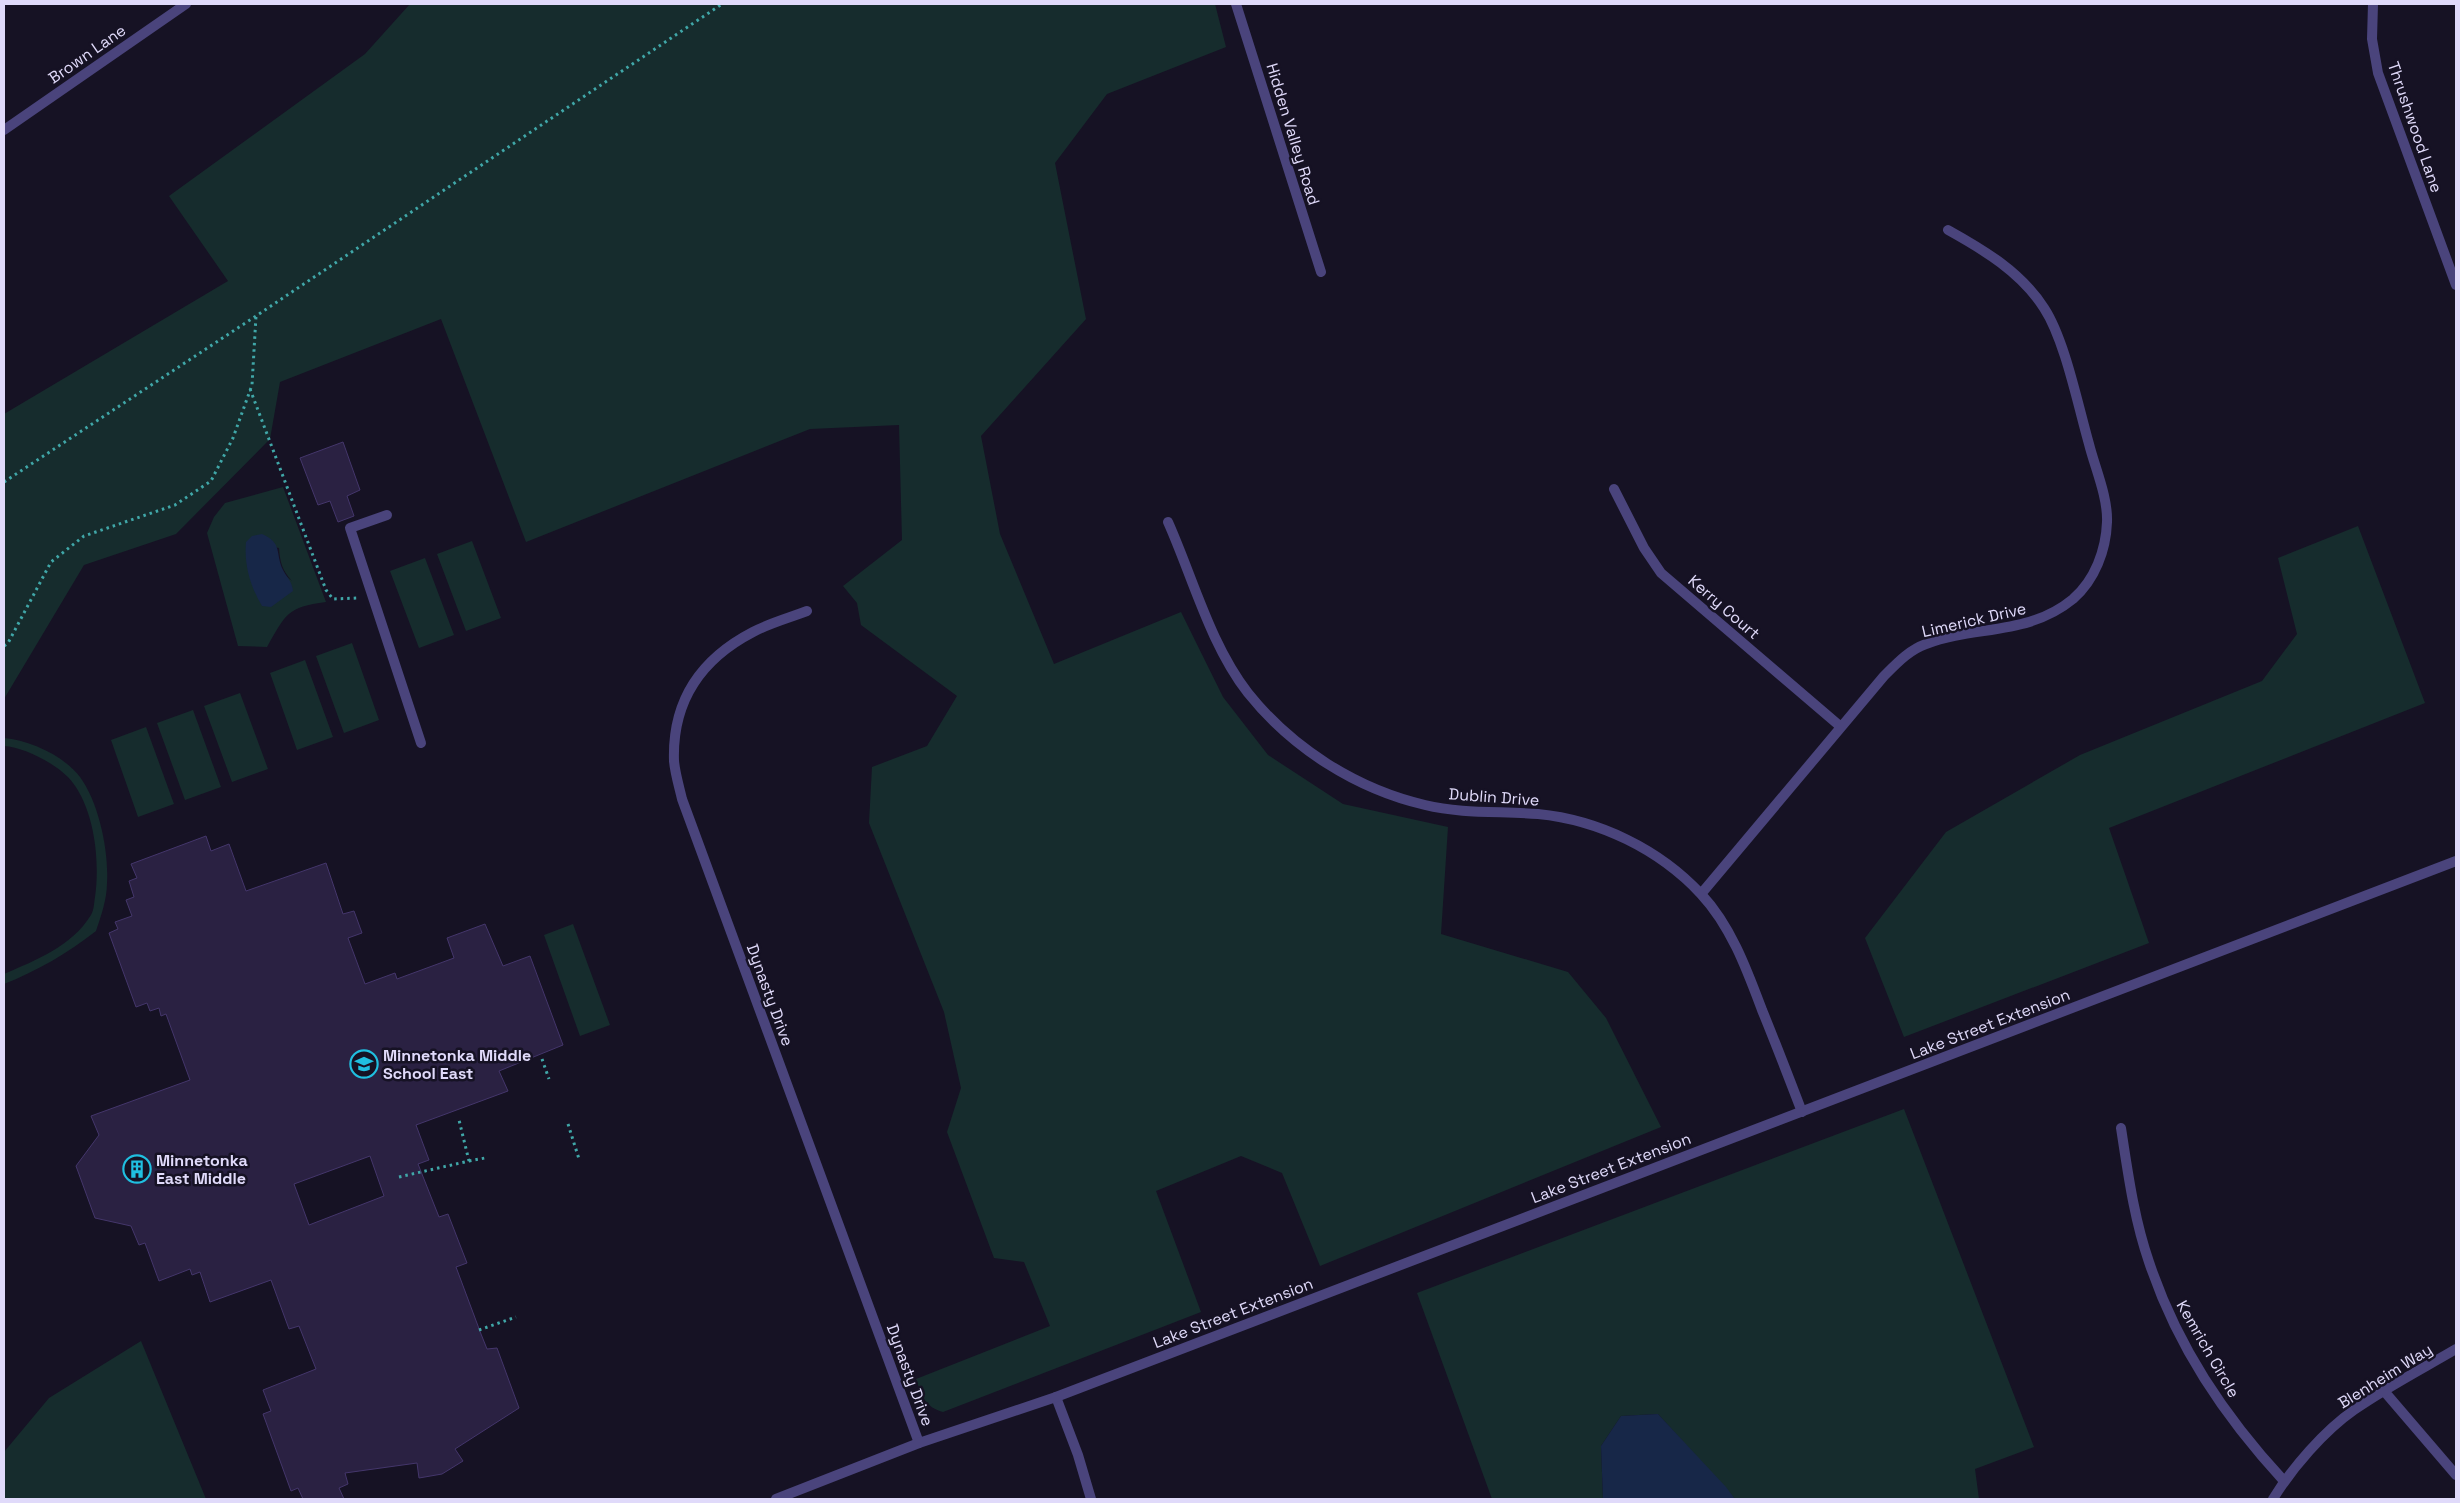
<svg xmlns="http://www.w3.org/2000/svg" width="2460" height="1503" font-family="'Space Grotesk',sans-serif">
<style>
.green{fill:#162c2d;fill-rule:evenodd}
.water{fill:#172748}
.building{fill:#2a2142;stroke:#44366b;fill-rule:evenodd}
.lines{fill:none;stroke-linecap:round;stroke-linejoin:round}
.path{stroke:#40a7a8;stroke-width:3;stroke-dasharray:2.5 4;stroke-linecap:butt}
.service{stroke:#4a447c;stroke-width:10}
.minor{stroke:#4a447c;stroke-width:10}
.tertiary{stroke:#4a447c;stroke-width:10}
.labels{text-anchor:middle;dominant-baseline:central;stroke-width:5;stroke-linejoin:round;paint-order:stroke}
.street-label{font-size:16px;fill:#e0dafa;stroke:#161224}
.poi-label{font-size:16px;font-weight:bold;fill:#e0dafa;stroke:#161224;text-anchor:start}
</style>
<rect width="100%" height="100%" fill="#161224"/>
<path class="green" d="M410 4H1215L1226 47 1107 94 1055 163 1086 319 981 436 1000 534 1054 664 1181 612 1223 697 1268 755 1343 804 1448 827 1441 934 1568 972 1606 1018 1661 1127 1320 1266 1282 1173 1241 1156 1156 1191 1201 1312 943 1412C925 1407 922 1396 916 1379L1050 1326 1024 1262 994 1258 947 1132 961 1088 944 1012 869 823 872 767 927 746 957 696 861 625 857 603 843 586 902 540 899 425 810 429 526 542 441 319 280 382 270 439 176 534 84 565 4 699V414L228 281 169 196 365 54Z
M283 487 326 602C287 607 286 614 267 647L238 646 207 533 214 517 225 503ZM246 542 279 548C280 562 282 570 292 581Z
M2358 526 2425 703 2109 828 2149 943 1904 1037 1865 938 1946 832 2080 755 2262 681 2297 634 2278 558Z
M472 541 501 618 466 631 437 554Z
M425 558 454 635 419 648 390 571Z
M352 643 379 720 344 733 316 656Z
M305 660 333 737 297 750 270 673Z
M240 693 268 769 232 782 204 706Z
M193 710 221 787 185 800 157 723Z
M146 727 174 804 138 817 111 740Z
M4 738C30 740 64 756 80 777 99 803 109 851 107 883 107 899 101 916 96 931 68 953 37 971 4 984V974C36 960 71 947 91 915 94 910 94 903 95 897 100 863 95 812 73 783 61 766 25 747 4 746Z
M573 924 610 1025 580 1036 544 935Z
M1904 1109 2034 1447 1975 1469 1979 1499H1735L1658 1414 1621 1416 1601 1446 1603 1499H1492L1417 1293Z
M141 1341 206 1499H4V1452L49 1398Z"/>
<path class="water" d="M262 534C283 543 275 553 283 570 287 578 292 581 293 591L271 607 262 606C250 586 244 564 246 542L252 536Z
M1658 1414 1726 1487 1735 1499H1603L1601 1446 1621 1416Z"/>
<path class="building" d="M343 442 360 490 347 496 354 516 338 522 330 501 318 505 300 458Z
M206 836 211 851 229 844 246 891 326 863 343 914 354 911 362 933 348 938 365 984 395 973 397 979 454 958 447 938 485 924 503 966 530 956 563 1045 499 1071 508 1091 416 1125 429 1160 418 1164 439 1217 448 1214 467 1263 456 1267 481 1334 487 1349 497 1348 519 1408 455 1449 463 1461 442 1474 419 1478 417 1463 345 1473 348 1484 339 1488 344 1499H303L298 1488 291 1491 263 1414 271 1411 263 1390 316 1369 299 1326 289 1329 271 1280 210 1302 200 1272 192 1275 190 1269 159 1281 145 1243 139 1245 131 1226 95 1218 76 1166 99 1135 91 1116 190 1080 166 1014 161 1016 159 1008 150 1011 147 1003 136 1007 109 933 118 929 115 922 132 916 126 900 134 897 129 881 137 878 131 864ZM370 1156 384 1196 309 1225 294 1184Z"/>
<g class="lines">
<path class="path" d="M250 389 326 590 333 599 357 598
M4 482 256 316 722 4
M4 646 8 643 51 562 84 536 175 505 211 481 233 438 252 385 256 316
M542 1059 549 1079
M568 1124 579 1159
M469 1161 485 1158
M399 1177 469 1161 459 1120
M479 1330 516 1317"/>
<path class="service" d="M387 515 350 528 421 743"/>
<path class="minor" d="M1236 4 1321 272
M2373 4 2372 39 2378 73 2456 285
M4 130 186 4
M1614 489 1644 548 1661 573 1841 727
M1168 522C1193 578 1210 644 1248 693 1292 748 1356 789 1425 805 1462 814 1501 811 1538 814 1599 820 1659 849 1701 894 1731 926 1747 970 1762 1010 1776 1044 1789 1078 1802 1112
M807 611C789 618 770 623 753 632 701 659 672 701 674 761 675 773 679 786 682 799L919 1443
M1701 894 1884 676C1897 663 1909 650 1926 644 1976 625 2028 636 2073 599 2095 580 2106 550 2107 522 2108 497 2095 468 2089 444 2078 406 2065 340 2044 308 2021 272 1984 250 1948 230
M2121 1128C2128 1173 2134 1219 2149 1262 2177 1346 2224 1416 2284 1481
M2384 1391 2456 1475
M1056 1397 1078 1455 1091 1499
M2273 1499C2292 1468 2324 1431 2354 1410 2387 1387 2422 1369 2456 1349"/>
<path class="tertiary" d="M776 1499 919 1443 1056 1397 2456 861"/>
</g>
<defs>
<g id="school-ring" transform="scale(1.4375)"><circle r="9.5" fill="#161224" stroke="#20bfe0" stroke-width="1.5"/><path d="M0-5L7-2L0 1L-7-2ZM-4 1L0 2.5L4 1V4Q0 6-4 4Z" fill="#20bfe0"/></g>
<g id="building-ring" transform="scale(1.4375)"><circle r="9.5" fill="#161224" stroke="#20bfe0" stroke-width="1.5"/><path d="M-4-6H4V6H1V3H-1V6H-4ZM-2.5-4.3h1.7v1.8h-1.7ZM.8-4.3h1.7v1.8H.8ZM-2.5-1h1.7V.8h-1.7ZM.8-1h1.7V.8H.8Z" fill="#20bfe0"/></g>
</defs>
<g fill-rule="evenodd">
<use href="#school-ring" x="364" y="1064"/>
<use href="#building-ring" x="137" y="1169"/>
</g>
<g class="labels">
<g class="street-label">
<text transform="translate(87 54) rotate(-35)">Brown Lane</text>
<text transform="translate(2415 127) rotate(71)">Thrushwood Lane</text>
<text transform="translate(1293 134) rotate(73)">Hidden Valley Road</text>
<text transform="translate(1724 607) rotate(41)">Kerry Court</text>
<text transform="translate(1974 620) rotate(-13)">Limerick Drive</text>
<text transform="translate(1494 797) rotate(4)">Dublin Drive</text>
<text transform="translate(770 995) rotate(70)">Dynasty Drive</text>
<text transform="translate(1990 1024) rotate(-21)">Lake Street Extension</text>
<text transform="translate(1611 1168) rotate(-21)">Lake Street Extension</text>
<text transform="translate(1233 1313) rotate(-21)">Lake Street Extension</text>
<text transform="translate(2208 1349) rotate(60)">Kemrich Circle</text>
<text transform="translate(910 1375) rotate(70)">Dynasty Drive</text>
<text transform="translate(2385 1376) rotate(-32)">Blenheim Way</text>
</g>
<g class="poi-label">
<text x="383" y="1055">Minnetonka Middle<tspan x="383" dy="18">School East</tspan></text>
<text x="156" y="1160">Minnetonka<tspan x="156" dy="18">East Middle</tspan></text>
</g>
</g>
<rect width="2460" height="1503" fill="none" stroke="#e0dafa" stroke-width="10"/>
</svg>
